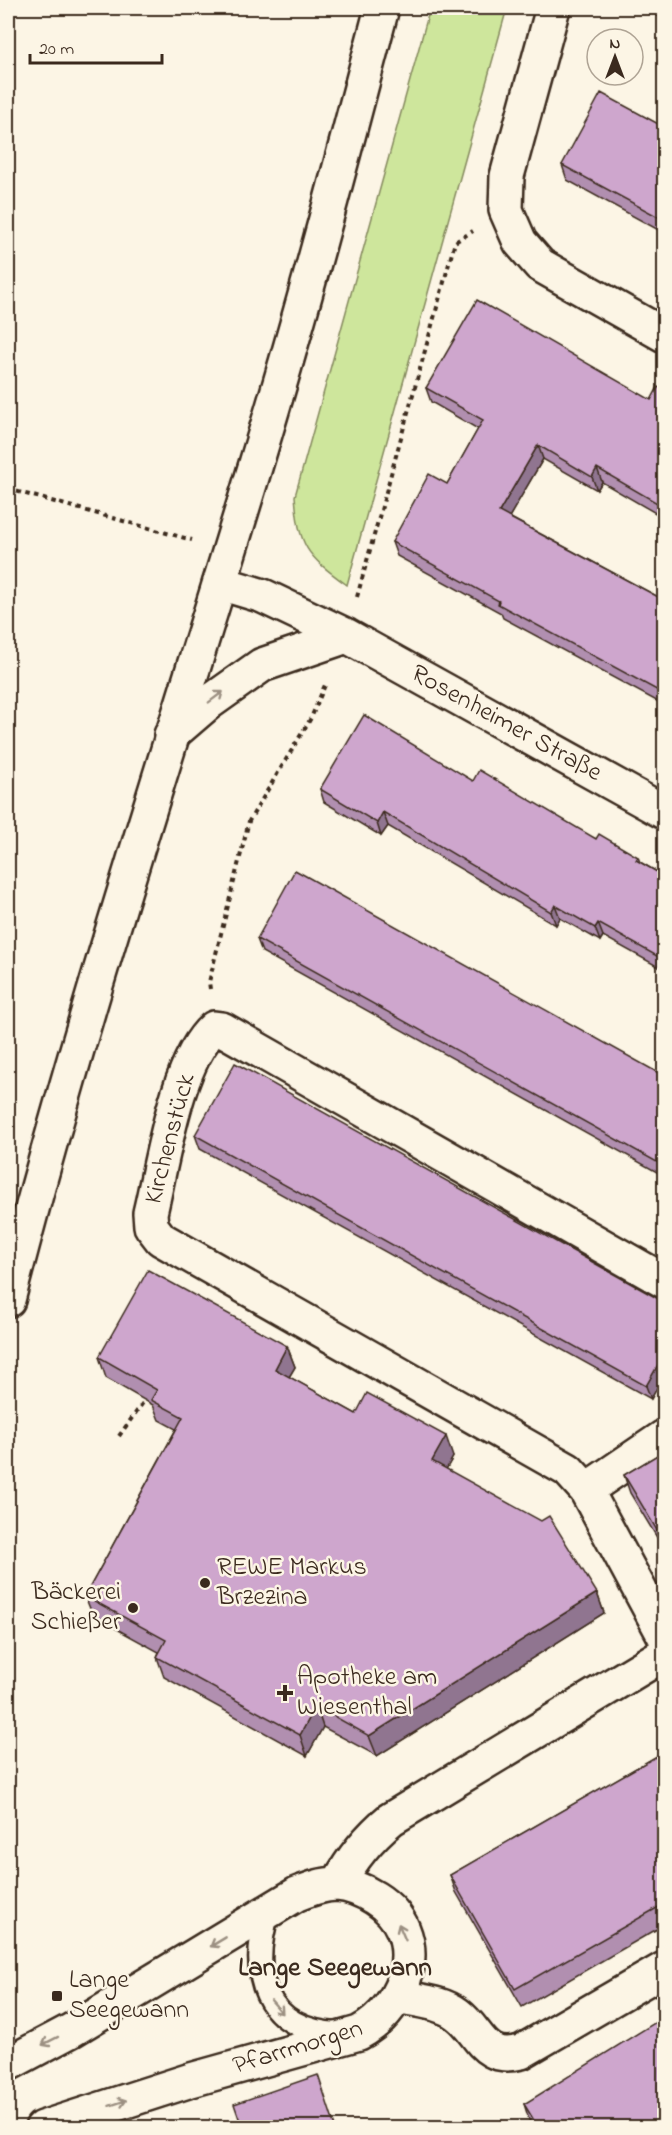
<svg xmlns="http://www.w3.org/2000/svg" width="672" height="2135" font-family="'Indie Flower',sans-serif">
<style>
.green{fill:#cee69c;stroke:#84885d;stroke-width:1.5}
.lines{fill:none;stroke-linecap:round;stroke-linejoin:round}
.service-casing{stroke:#3b2a1e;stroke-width:27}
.minor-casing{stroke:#3b2a1e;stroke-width:38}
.secondary-casing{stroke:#3b2a1e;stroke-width:38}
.path{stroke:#3b2a1e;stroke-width:4;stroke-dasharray:4.5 4.5;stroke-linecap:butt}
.service{stroke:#fcf5e5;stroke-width:22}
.minor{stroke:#fcf5e5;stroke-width:33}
.secondary{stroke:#fcf5e5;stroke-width:33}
.wall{fill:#b18fb0;stroke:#3b2a1e;stroke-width:1.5}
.shaded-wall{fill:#907490;stroke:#3b2a1e;stroke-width:1.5}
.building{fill:#cea6cd;stroke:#3b2a1e;stroke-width:1.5}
.oneway{stroke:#9c9082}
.poi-dot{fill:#3b2a1e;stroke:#fcf5e5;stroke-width:2}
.labels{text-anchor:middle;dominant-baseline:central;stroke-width:5;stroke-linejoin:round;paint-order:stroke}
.street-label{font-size:26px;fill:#3b2a1e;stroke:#fcf5e5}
.poi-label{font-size:26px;fill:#3b2a1e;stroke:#fcf5e5;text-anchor:start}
.neighbourhood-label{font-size:27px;font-weight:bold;fill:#3b2a1e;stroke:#fcf5e5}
</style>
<rect width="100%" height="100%" fill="#fcf5e5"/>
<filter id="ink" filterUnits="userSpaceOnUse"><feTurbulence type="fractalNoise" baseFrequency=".0167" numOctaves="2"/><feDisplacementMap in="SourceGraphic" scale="12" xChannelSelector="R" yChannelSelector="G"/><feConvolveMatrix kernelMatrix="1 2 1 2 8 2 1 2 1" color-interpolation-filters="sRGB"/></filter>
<g filter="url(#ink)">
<path class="green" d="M430 8H507L347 585C306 555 299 547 295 496Z"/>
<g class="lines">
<g class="service-casing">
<path id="service" d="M268 1912C249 1974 263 2029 337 2034"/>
</g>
<g class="minor-casing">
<path id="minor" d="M553 8 507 176 506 210 520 242 540 265 664 335
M220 583 263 596 347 636 664 812
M171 735 207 704 262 665 347 636
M664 1281 222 1029 214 1028C176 1061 162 1164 150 1213L151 1226 161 1239 568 1470 586 1490 664 1635
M586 1490 664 1437
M338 1884C352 1858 368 1838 391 1819L664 1654
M398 1996C417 2001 441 2002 457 2014 481 2032 482 2062 521 2052L664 1969
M8 2064 72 2030 297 1894C310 1889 323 1884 337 1884 351 1885 364 1891 375 1898 431 1933 409 2006 359 2033L191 2080 42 2128"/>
</g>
<g class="secondary-casing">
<path id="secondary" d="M8 1300C80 1019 172 742 256 464 302 313 342 160 382 8"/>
</g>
<path class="path" d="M8 489 192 540
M357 597 455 242 473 231
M210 989 209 982 249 821 311 718 325 685
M119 1436 147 1397"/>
<use href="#service" class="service"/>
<use href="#minor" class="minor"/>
<use href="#secondary" class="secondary"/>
</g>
<path class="wall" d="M644 8H664V19Z
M664 127V233L567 180 562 165Z
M426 388 651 400 664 391V518L602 482 597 490 543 459 509 517 664 600V705L503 618 501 613 397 556 392 542 447 484 478 429 431 402Z
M473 781 596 839 638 857 640 862 664 876V970L603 936 600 941 560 918 556 925 388 826 381 836 324 802 320 789Z
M257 939 664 1076V1176L262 952Z
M195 1135 664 1302V1375L651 1399 200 1149Z
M287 1346 295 1367 289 1377 356 1414 453 1457 446 1469 597 1593 604 1613 377 1756 323 1727 307 1756 164 1677 157 1657 159 1652 93 1616 85 1596 176 1429 159 1420 153 1405 106 1378 99 1357Z
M664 1451V1549L630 1493 624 1475Z
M664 1752V1925L522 2007 456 1892 450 1875Z
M524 2104 664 2127H533L530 2123Z"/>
<path class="shaded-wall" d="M538 445 543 459 504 526 499 512Z
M597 468 602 482 597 490 592 477Z
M383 812 388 826 381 836 377 823Z
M555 905 560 918 556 925 551 912Z
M598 923 603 936 600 941 595 928Z
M287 1346 295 1367 282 1389 275 1369Z
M664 1354V1375L651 1399 646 1386Z
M446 1436 453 1457 439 1482 432 1461Z
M597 1593 604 1613 377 1756 369 1736Z
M316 1706 323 1727 307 1756 300 1735Z"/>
<path class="building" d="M601 93 664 127V220L562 165Z
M477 300 651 400 658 387 664 391V507L597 468 592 477 538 445 499 512 664 600V694L498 604 499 601 392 542 429 474 447 484 483 420 426 388Z
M364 715 473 781 479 770 596 839 599 834 638 857 636 860 664 876V960L598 923 595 928 555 905 551 912 383 812 377 823 320 789Z
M295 870 664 1076V1166L257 939Z
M235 1063 664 1302V1354L646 1386 195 1135Z
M148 1270 287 1346 275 1369 356 1414 367 1393 446 1436 432 1461 541 1521 549 1516 597 1593 369 1736 316 1706 300 1735 157 1657 166 1640 85 1596 183 1417 151 1400 157 1390 99 1357Z
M664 1451V1542L624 1475Z
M664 1752V1904L515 1989 450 1875Z
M664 2017V2127H538L524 2104Z
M318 2075 335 2127H242L234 2104Z"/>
<defs><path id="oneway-shaft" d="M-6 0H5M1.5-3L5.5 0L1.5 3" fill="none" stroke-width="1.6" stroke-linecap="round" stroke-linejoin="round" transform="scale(1.5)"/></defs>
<g class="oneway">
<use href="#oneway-shaft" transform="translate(216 697) rotate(-37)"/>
<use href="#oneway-shaft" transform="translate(402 1932) rotate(-113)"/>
<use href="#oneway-shaft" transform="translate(218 1942) rotate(149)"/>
<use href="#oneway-shaft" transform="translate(277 2007) rotate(49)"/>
<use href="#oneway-shaft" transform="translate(50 2041) rotate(153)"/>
<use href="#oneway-shaft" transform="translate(118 2103) rotate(-18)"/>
</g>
</g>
<g class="poi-dot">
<circle cx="205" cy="1583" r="6"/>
<circle cx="133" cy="1608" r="6"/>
<path d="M282 1684h6v6h6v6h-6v6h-6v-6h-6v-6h6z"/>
<rect x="51" y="1990" width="12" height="12" rx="3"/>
</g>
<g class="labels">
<g class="street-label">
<text transform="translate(506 724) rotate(29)">Rosenheimer Straße</text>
<text transform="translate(171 1139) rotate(-75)">Kirchenstück</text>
<text transform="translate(298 2048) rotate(-17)">Pfarrmorgen</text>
</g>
<g class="poi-label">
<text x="217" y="1568">REWE Markus<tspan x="217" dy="30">Brzezina</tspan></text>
<text x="121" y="1593" text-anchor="end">Bäckerei<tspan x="121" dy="30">Schießer</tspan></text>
<text x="297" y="1678">Apotheke am<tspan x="297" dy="30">Wiesenthal</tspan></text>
<text x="69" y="1981">Lange<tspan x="69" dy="30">Seegewann</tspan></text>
</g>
<g class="neighbourhood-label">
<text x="335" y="1968">Lange Seegewann</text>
</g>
</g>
<rect width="672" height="2135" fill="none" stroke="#fcf5e5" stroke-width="30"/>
<rect x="15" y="15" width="642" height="2105" fill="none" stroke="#3b2a1e" stroke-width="2" filter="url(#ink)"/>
<g transform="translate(615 57)"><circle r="28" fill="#fcf5e5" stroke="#afa495" stroke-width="1.5"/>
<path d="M0-4.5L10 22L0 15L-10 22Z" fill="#3b2a1e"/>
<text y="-9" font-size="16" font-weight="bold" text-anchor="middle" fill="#3b2a1e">N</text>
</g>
<path d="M30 54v9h132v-9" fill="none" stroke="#3b2a1e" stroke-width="3"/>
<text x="39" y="54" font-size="18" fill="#3b2a1e" stroke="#fcf5e5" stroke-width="4.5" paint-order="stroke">20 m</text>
</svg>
